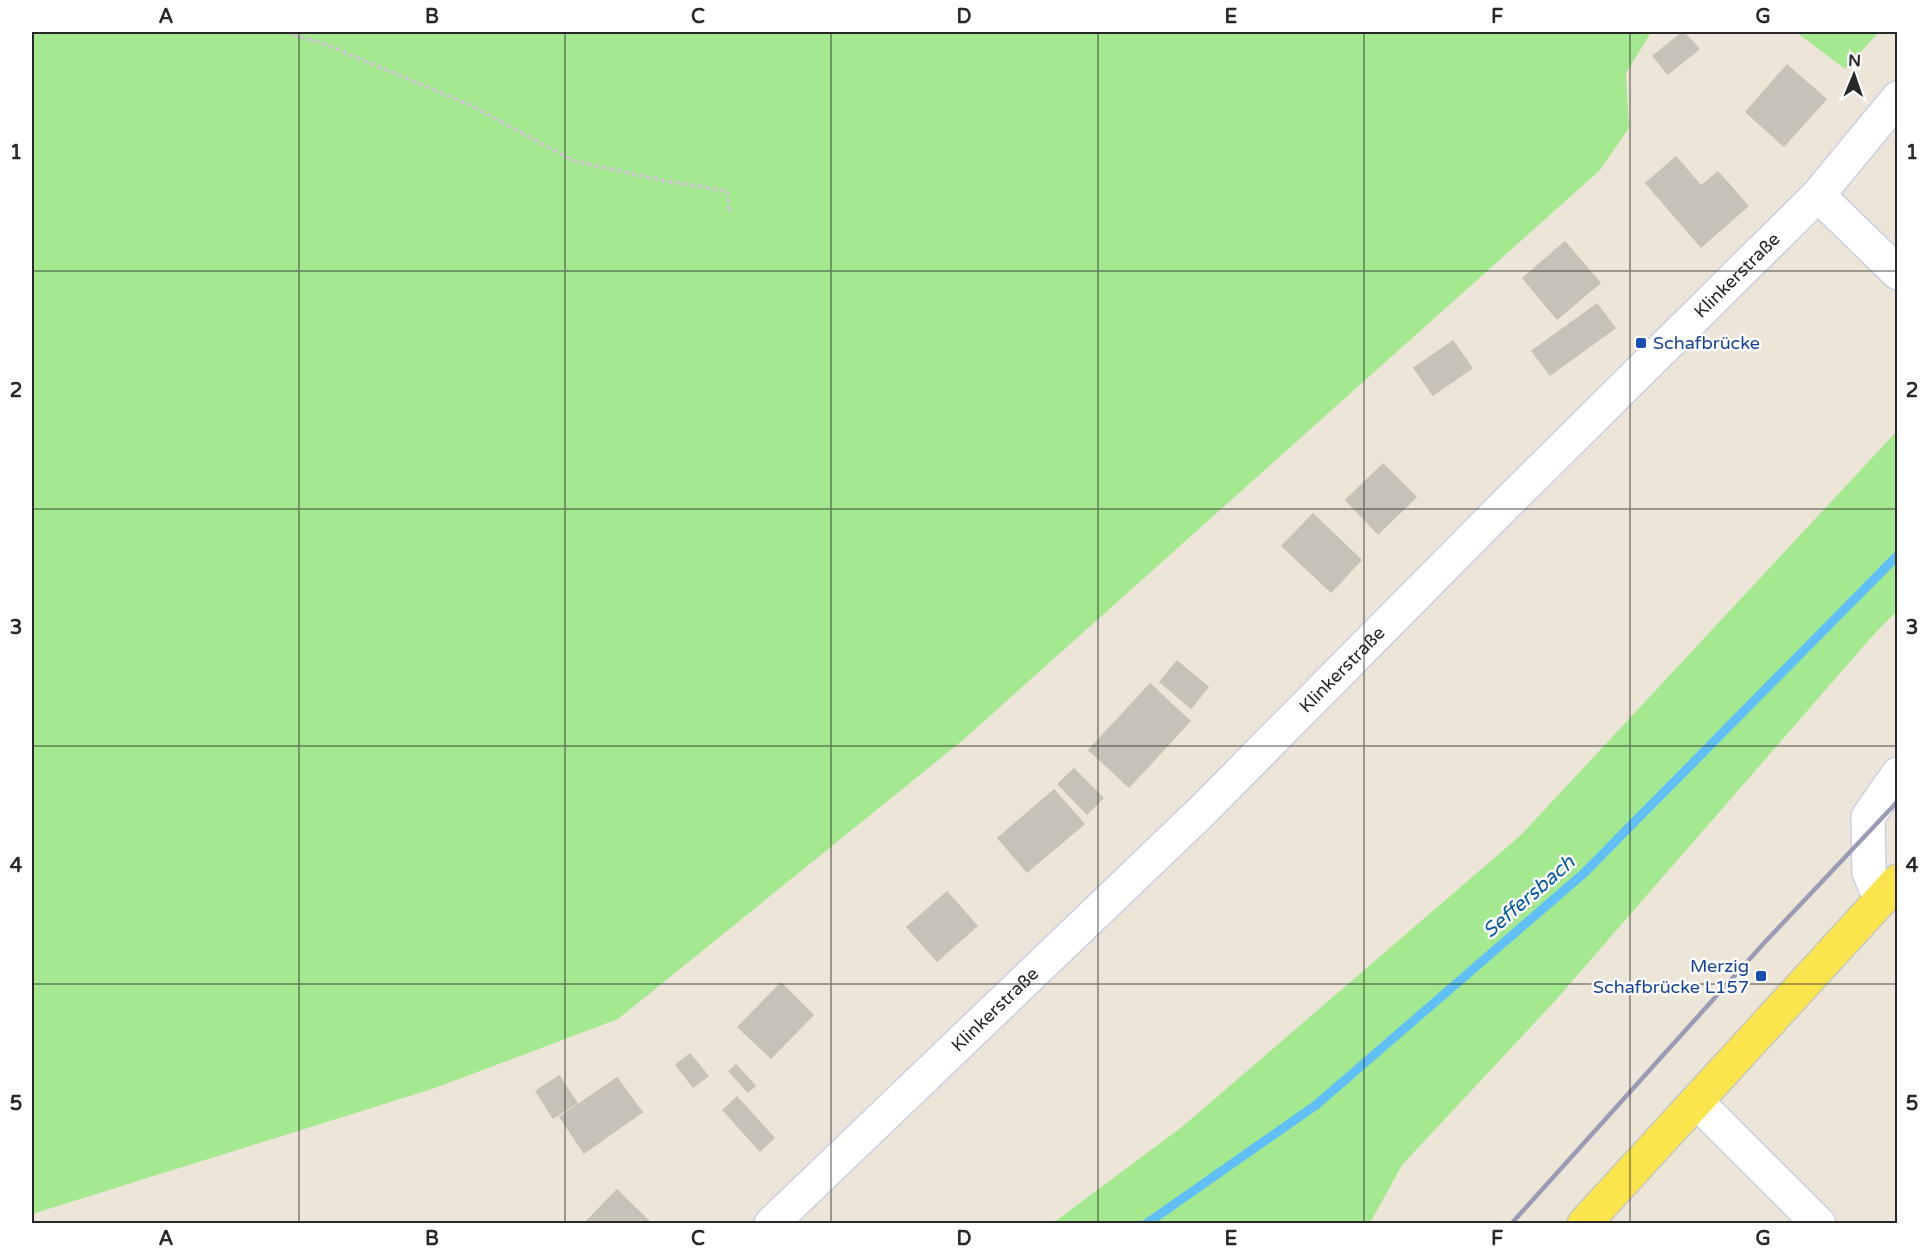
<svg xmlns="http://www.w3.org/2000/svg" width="1929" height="1255" font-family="'Varela Round',sans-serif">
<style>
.green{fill:#a4e88f}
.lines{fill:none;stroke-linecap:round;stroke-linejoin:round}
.stream{stroke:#61bff8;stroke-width:9}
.building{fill:#c7c2b8;stroke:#c7c2b2;stroke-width:1.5}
.minor-casing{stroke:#cdcfe3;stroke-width:36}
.major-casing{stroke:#c7c7c7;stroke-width:36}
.path{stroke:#c7c7c7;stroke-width:4;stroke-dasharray:4.5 3;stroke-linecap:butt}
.minor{stroke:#fff;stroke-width:33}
.major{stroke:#fbe54d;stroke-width:33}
.rail{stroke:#9a9bb4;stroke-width:4.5}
.grid{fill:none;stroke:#282828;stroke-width:1.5;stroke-opacity:0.55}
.transit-dot{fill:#1a4fb4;stroke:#fff;stroke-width:2}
.labels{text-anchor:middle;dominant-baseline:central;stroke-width:5;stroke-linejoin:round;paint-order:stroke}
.street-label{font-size:18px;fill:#282828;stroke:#fff}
.transit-label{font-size:18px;fill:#164399;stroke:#fff;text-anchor:start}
.water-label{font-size:20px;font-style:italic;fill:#0359a1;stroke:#fff}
.neatline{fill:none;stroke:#282828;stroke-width:2}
.grid-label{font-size:20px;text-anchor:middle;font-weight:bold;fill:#282828}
</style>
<rect width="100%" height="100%" fill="#ece5d8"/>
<path class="green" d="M32 32H1653L1650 34 1626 73 1629 128 1600 170 963 740 618 1019 432 1089 32 1214Z
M1796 32H1879L1845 69Z
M1897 431V611L1875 633 1554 1002 1402 1165 1370 1223H1053L1182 1127 1521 835Z"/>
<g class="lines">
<path class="stream" d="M1146 1224 1316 1105 1583 874 1898 555"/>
</g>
<path class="building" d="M1683 32 1699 49 1668 74 1653 56Z
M1787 65 1826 99 1784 146 1746 112Z
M1676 157 1701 186 1718 172 1748 206 1701 247 1646 183Z
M1565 242 1600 283 1557 319 1523 278Z
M1597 304 1615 328 1550 375 1532 351Z
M1453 341 1472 368 1433 395 1414 368Z
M1383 464 1416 497 1378 534 1346 500Z
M1313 514 1361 560 1331 592 1282 546Z
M1177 661 1208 687 1191 708 1160 682Z
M1150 684 1190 721 1129 787 1089 750Z
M1074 769 1103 798 1087 814 1058 784Z
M1054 790 1084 824 1027 872 998 838Z
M947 892 977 926 937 961 907 927Z
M781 983 813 1015 771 1058 738 1027Z
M690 1054 708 1076 693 1087 676 1065Z
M736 1065 755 1086 748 1092 729 1071Z
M559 1076 577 1103 553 1118 536 1091Z
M617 1078 642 1112 584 1153 560 1117Z
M737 1097 774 1138 760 1151 723 1110Z
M617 1190 652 1224H584Z"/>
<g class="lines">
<g class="minor-casing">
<g id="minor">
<path d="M1818 195 1898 273"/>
<path d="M1880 899 1869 872 1868 817 1898 774"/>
<path d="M1697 1102 1819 1224"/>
<path id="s1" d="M771 1224 1201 812 1507 503 1818 195 1898 98"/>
</g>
</g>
<g class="major-casing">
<path id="major" d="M1584 1224 1898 881"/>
</g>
<path class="path" d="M286 32 327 45 470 105 574 161 665 181 727 191 730 214"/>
<use href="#minor" class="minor"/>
<use href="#major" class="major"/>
<path class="rail" d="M1511 1224 1765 942 1898 801"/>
</g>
<path class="grid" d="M299 32V1224M565 32V1224M831 32V1224M1098 32V1224M1364 32V1224M1630 32V1224M32 271H1898M32 509H1898M32 746H1898M32 984H1898"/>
<g class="transit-dot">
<rect x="1635" y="337" width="12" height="12" rx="3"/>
<rect x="1755" y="970" width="12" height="12" rx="3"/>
</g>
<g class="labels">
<g class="street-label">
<text stroke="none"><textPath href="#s1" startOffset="1354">Klinkerstraße</textPath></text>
<text stroke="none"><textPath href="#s1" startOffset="796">Klinkerstraße</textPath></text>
<text stroke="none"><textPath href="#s1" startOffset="310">Klinkerstraße</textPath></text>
</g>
<g class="transit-label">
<text x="1653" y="343">Schafbrücke</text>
<text x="1749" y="966" text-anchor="end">Merzig<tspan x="1749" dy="21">Schafbrücke L157</tspan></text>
</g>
<g class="water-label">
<text transform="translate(1529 897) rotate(-41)">Seffersbach</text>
</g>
</g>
<rect width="1929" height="1255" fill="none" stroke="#ffffff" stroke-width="66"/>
<g transform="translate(1854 75) rotate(2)" stroke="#ffffff" stroke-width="4.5" paint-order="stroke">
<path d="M0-4.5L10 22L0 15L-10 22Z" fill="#282828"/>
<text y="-9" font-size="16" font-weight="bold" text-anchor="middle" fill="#282828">N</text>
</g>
<rect x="33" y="33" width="1863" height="1189" class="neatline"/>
<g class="grid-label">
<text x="166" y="23">A</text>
<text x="432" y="23">B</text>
<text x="698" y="23">C</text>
<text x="964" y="23">D</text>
<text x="1231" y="23">E</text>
<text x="1497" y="23">F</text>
<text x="1763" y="23">G</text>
<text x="16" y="159">1</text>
<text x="1912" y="159">1</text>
<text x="16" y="397">2</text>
<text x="1912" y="397">2</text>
<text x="16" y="634">3</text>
<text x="1912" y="634">3</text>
<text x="16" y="872">4</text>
<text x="1912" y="872">4</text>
<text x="16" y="1110">5</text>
<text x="1912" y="1110">5</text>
<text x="166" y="1245">A</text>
<text x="432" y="1245">B</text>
<text x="698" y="1245">C</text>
<text x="964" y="1245">D</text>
<text x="1231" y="1245">E</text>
<text x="1497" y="1245">F</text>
<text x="1763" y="1245">G</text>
</g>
</svg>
